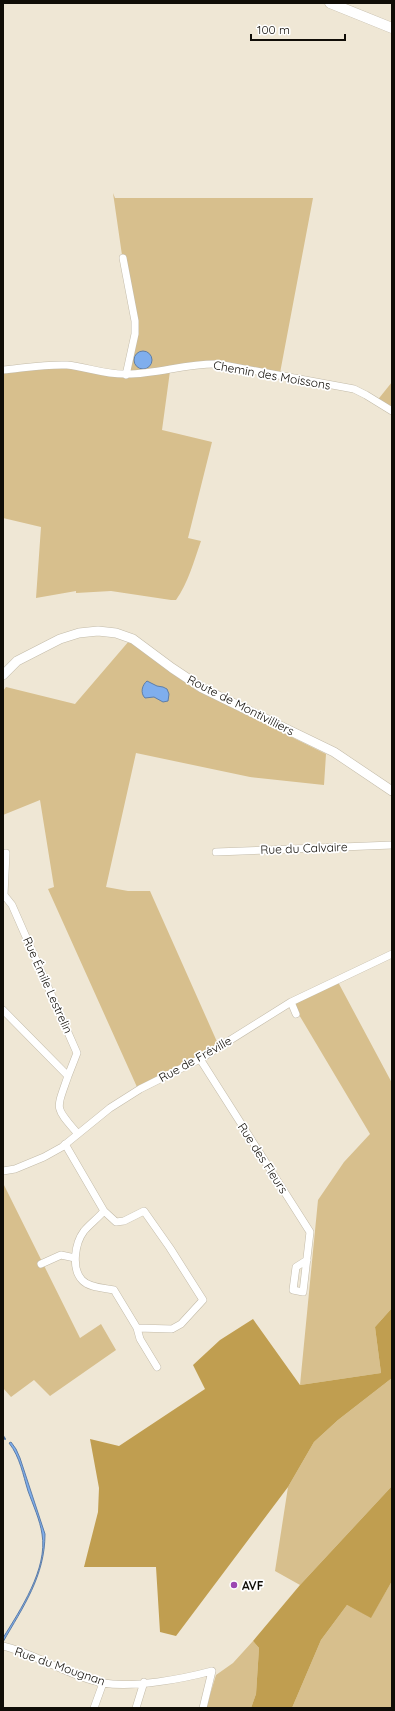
<svg xmlns="http://www.w3.org/2000/svg" width="395" height="1711" font-family="Quicksand,sans-serif">
<style>
.green{fill:#d7bf8d}
.forest{fill:#c09e50}
.water{fill:#7faeed;stroke:#5e7ea8}
.lines{fill:none;stroke-linecap:round;stroke-linejoin:round}
.stream{stroke:#5e7ea8;stroke-width:2}
.minor-casing{stroke:#c3bba9;stroke-width:8}
.tertiary-casing{stroke:#c3bba9;stroke-width:10}
.secondary-casing{stroke:#c3bba9;stroke-width:11}
.minor{stroke:#fff;stroke-width:7}
.tertiary{stroke:#fff;stroke-width:9}
.secondary{stroke:#fff;stroke-width:10}
.poi-dot{fill:#9b45b2;stroke:#fff;stroke-width:1.5}
.labels{text-anchor:middle;dominant-baseline:central;stroke-width:3.5;stroke-linejoin:round;paint-order:stroke}
.street-label{font-size:12px;fill:#100d07;stroke:#fff}
.poi-label{font-size:12px;font-weight:bold;fill:#100d07;stroke:#fff;text-anchor:start}
</style>
<rect width="100%" height="100%" fill="#efe7d5"/>
<path class="green" d="M113 193 115 198H313L280 373 214 366 170 371 162 430 212 442 188 538 201 541C194 561 188 583 176 600H171L111 591 76 593V591L36 598 41 527 3 518V369L82 366 124 371 133 331Z
M392 382V413L376 402Z
M129 641 196 690 326 754 324 785 250 777 136 753 106 887 128 891H150L218 1044 194 1058 137 1087 48 889 54 887 40 800 3 815V691L6 687 75 704Z
M338 982 392 1083V1308L375 1327 381 1373 300 1385 318 1200 344 1162 370 1134 292 1003Z
M3 1183 80 1338 101 1324 116 1350 50 1396 34 1380 11 1397 3 1388Z
M392 1378V1486L300 1585 275 1571 288 1487 314 1442 338 1420Z
M392 1581V1708H292L321 1640 347 1605 371 1617Z
M253 1641 259 1648 256 1694 251 1708H206L216 1675 233 1663Z"/>
<path class="forest" d="M392 1308V1378L338 1420 314 1442 288 1487 176 1636 160 1632 156 1567H84L98 1512 99 1488 90 1439 119 1446 205 1389 193 1365 220 1340 253 1319 300 1385 381 1373 375 1327Z
M392 1486V1581L371 1618 347 1605 321 1640 292 1708H251L256 1694 259 1648 253 1641 300 1585Z"/>
<path class="water" d="M134 360a9 9 0 1 1 18 0a9 9 0 1 1-18 0Z
M147 681 157 686 163 687 167 689 169 694 168 701 163 702 154 697 145 698C140 693 142 685 147 681Z
M11 1442 16 1449 20 1458 45 1534C45 1576 23 1607 3 1642V1638C20 1610 48 1569 42 1534 40 1520 33 1505 28 1491 23 1475 20 1457 9 1443Z"/>
<g class="lines">
<path class="stream" d="M3 1436 5 1439"/>
<g class="minor-casing">
<path id="minor" d="M123 258 135 321V334L126 375
M3 370C24 368 46 364 67 365 87 367 106 375 127 374 158 374 187 363 218 364L354 389 366 395 392 411
M216 852 392 845
M4 895 12 905 77 1053 68 1076
M3 896 4 895 6 853
M291 1002 296 1014
M3 1010 68 1076C56 1111 54 1106 78 1134
M200 1059 310 1232 303 1292 293 1290 296 1267 307 1260
M65 1144 104 1211 116 1222 124 1221 144 1211 170 1248 203 1300 181 1324 172 1329 137 1328 114 1290C105 1288 89 1288 82 1280 71 1268 75 1243 84 1231 90 1224 98 1218 104 1211
M3 1171 15 1169 44 1157 62 1147 110 1108 140 1089 200 1059 291 1002 392 954
M41 1264 61 1255 75 1258
M137 1328 140 1339 157 1367
M3 1646C36 1654 71 1677 103 1683 134 1688 182 1679 212 1671L203 1708
M94 1708 103 1683
M136 1708 144 1682"/>
</g>
<g class="tertiary-casing">
<path id="tertiary" d="M3 675 17 661 60 639 79 633 98 631 116 633 133 639 172 668 202 688 334 752 392 791"/>
</g>
<g class="secondary-casing">
<path id="secondary" d="M330 3 392 28"/>
</g>
<use href="#minor" class="minor"/>
<use href="#tertiary" class="tertiary"/>
<use href="#secondary" class="secondary"/>
</g>
<circle class="poi-dot" cx="234" cy="1585" r="4"/>
<g class="labels">
<g class="street-label">
<text transform="translate(272 375) rotate(10)">Chemin des Moissons</text>
<text transform="translate(241 705) rotate(27)">Route de Montivilliers</text>
<text transform="translate(304 848) rotate(-2)">Rue du Calvaire</text>
<text transform="translate(48 985) rotate(66)">Rue Émile Lestrelin</text>
<text transform="translate(195 1059) rotate(-29)">Rue de Fréville</text>
<text transform="translate(263 1158) rotate(57)">Rue des Fleurs</text>
<text transform="translate(60 1666) rotate(19)">Rue du Mougnan</text>
</g>
<g class="poi-label">
<text x="242" y="1585">AVF</text>
</g>
</g>
<rect width="395" height="1711" fill="none" stroke="#100d07" stroke-width="8"/>
<path d="M251 34v6h94v-6" fill="none" stroke="#100d07" stroke-width="2"/>
<text x="257" y="34" font-size="12" fill="#100d07" stroke="#ffffff" stroke-width="3" paint-order="stroke">100 m</text>
</svg>
